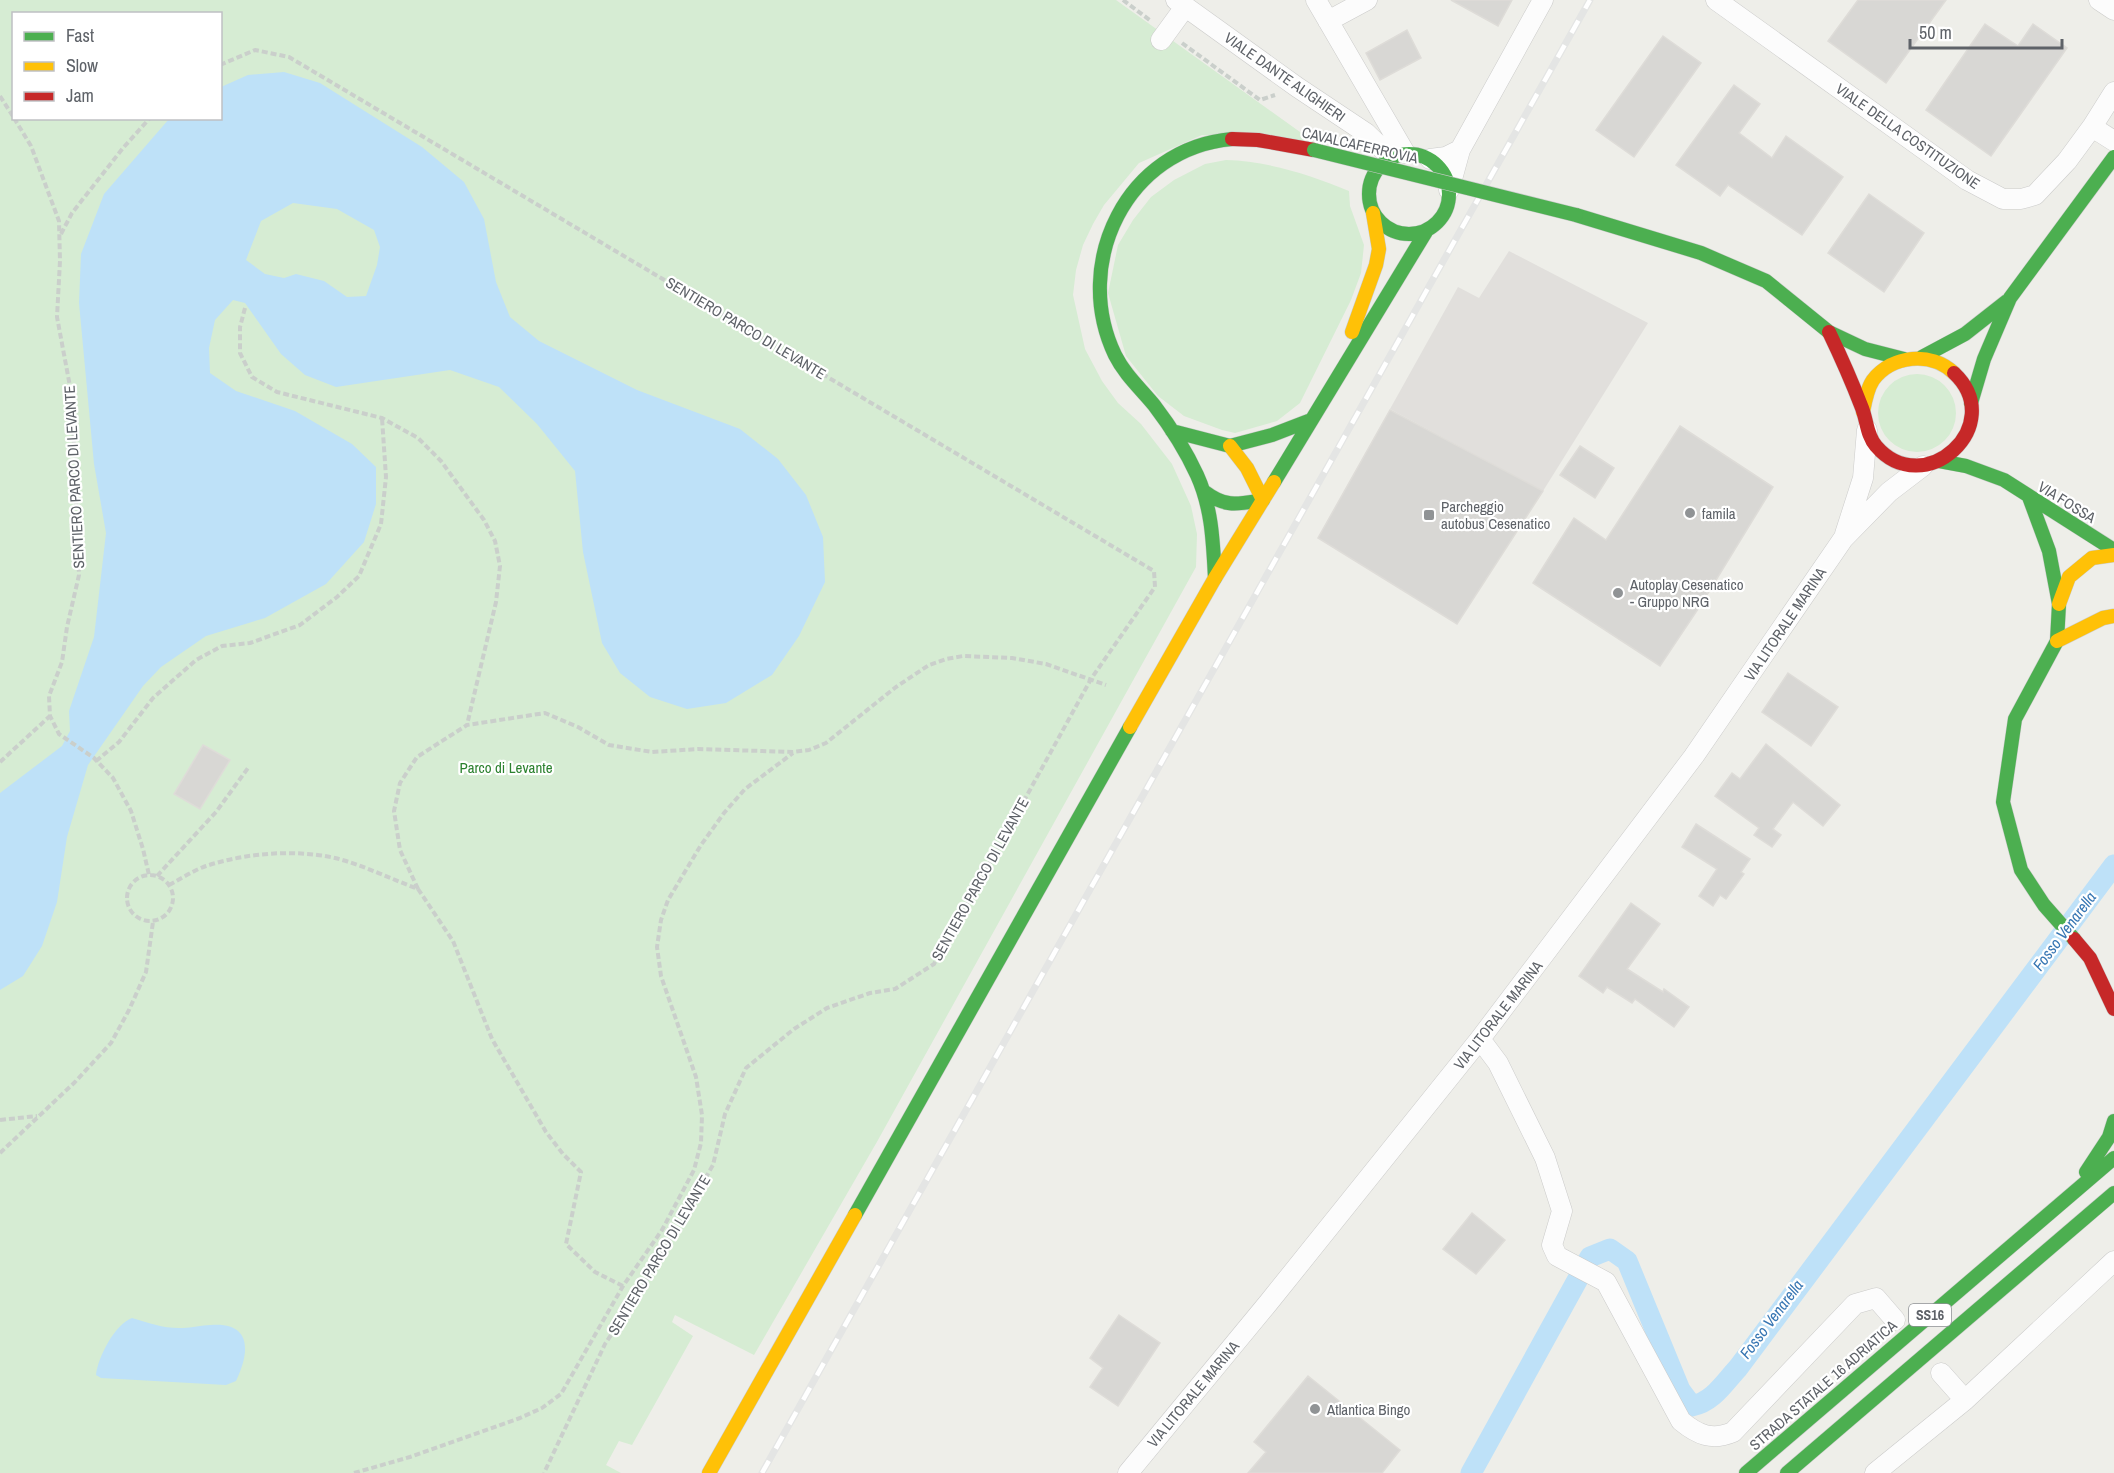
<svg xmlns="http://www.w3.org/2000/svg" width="2114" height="1473" font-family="'Archivo Narrow',sans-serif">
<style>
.industrial{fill:#e1dfdc}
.green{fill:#d6ecd3;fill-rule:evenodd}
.water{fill:#bee1f8;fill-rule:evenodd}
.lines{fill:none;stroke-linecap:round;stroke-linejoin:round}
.canal{stroke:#bee1f8;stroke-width:21}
.building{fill:#d8d7d4;stroke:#dedcd8;stroke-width:1.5}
.street-casing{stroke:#cbcbca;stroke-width:21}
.fast-casing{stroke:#cacbca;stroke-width:15}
.slow-casing{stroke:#cacbca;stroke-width:15}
.jam-casing{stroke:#cacbca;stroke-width:15}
.path{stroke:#cacfcb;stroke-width:4;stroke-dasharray:6 3;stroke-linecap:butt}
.street{stroke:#fcfcfc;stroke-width:20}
.fast{stroke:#4caf50;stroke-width:14}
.slow{stroke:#ffc107;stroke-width:14}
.jam{stroke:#c62828;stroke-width:14}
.rail-casing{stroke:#e4e5e4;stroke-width:7}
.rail{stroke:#fff;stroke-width:4.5;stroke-dasharray:14;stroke-linecap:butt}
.fast-bridge-casing{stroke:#cacbca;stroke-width:15;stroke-linecap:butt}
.fast-bridge{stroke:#4caf50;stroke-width:14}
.poi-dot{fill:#909395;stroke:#fff;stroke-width:2}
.labels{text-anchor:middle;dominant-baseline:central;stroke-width:4.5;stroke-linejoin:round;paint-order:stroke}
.shield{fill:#fff;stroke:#8e9195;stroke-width:1.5}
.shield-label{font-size:14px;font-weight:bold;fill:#5e6268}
.street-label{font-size:15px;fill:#5e6268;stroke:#fff}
.poi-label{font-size:15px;fill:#5e6268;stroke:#fff;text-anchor:start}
.park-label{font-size:15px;fill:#2b812e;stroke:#fff}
.water-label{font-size:16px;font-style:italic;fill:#3776b3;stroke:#fff}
</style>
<rect width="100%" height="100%" fill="#eeeee9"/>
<path class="industrial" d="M1509 251 1648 323 1543 491 1390 409 1458 287 1479 298Z"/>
<path class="green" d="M0 0H1116L1314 142 1202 135 1139 163 1104 205 1093 224 1083 245 1076 270 1073 295 1085 349 1102 381 1118 403 1141 424 1172 464 1191 506 1197 534 1196 567 878 1140 754 1355 675 1315 672 1322 693 1336 632 1445 619 1441 606 1465 621 1473H0ZM14 14H220V118H14Z
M1226 160C1267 161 1311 175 1349 191L1350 206 1364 245 1361 273 1351 300 1300 403 1277 421 1235 433 1222 430 1184 416 1158 396 1126 356 1108 293 1118 245 1133 220 1151 197 1174 180 1205 164Z
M1878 413a39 39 0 1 1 78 0a39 39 0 1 1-78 0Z"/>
<path class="water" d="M284 72 320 83 422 147 464 182 484 219 496 282 510 317 539 341 637 390 740 429 778 459 806 495 823 537 825 582 799 636 772 675 726 703 687 709 650 697 620 673 602 643 583 552 575 471 537 424 499 387 450 370 336 387 305 375 281 354 245 303 233 300 215 320 209 348 210 373 236 391 295 411 352 444 376 467V504L364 542 326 584 265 618 206 636 161 667 143 686 88 765 67 837 57 902 42 946 23 976 0 990V793L62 746 70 731 69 711 94 637 106 533 94 464 79 303 81 254 104 194 169 119 220 118 221 87 248 75ZM293 203 337 209 374 230 380 247 377 265 366 296 347 297 324 281 296 274 284 278 265 274 246 260 261 221Z
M132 1318C149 1323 165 1329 183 1328 192 1328 201 1325 211 1325 252 1322 250 1352 236 1381L226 1385 101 1378 96 1375C98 1357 115 1324 132 1318Z"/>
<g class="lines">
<path class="canal" d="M1471 1473 1590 1257 1610 1249 1627 1261 1680 1390 1692 1406C1713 1402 1724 1383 1738 1368L2114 865"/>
</g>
<path class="building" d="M1451 0H1512L1498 26Z
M1858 0H1946L1886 83 1828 41Z
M1985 24 2018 46 2033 24 2067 48 1991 156 1926 110Z
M1407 30 1421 58 1380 80 1366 53Z
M1663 36 1701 63 1634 157 1596 130Z
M1734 85 1760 104 1739 133 1772 158 1786 136 1843 177 1802 235 1728 185 1720 196 1676 165Z
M1869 194 1924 233 1884 292 1828 253Z
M1390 410 1543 491 1457 624 1318 538Z
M1680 426 1773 487 1702 603 1660 666 1533 583 1574 518 1606 540Z
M1580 446 1614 468 1595 498 1560 475Z
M1788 673 1838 707 1811 746 1762 712Z
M1766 744 1840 805 1823 826 1793 802 1773 829 1781 835 1772 847 1754 835 1759 828 1715 796 1732 773 1740 779Z
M203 745 230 760 200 809 174 794Z
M1696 824 1750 859 1741 872 1744 874 1726 899 1720 895 1713 906 1699 896 1717 869 1682 847Z
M1631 903 1660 924 1627 969 1663 992 1664 989 1689 1007 1674 1027 1635 999 1632 1003 1607 987 1603 993 1579 976Z
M1472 1213 1505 1240 1476 1274 1443 1249Z
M1119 1315 1160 1343 1118 1406 1090 1387 1103 1368 1090 1358Z
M1308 1376 1400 1450 1382 1473H1248L1266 1452 1254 1442Z"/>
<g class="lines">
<g class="street-casing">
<path id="street" d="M1176 0 1297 87 1366 133 1391 157
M1316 0 1405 153
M1716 0 1967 180 2003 199H2021L2035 195 2067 161 2092 127
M2099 0 2114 10
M1328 21 1367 0
M1161 40 1185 7
M2114 92 2092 127 2114 141
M1430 159 1446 157 1460 150
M1449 190 1460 150 1543 0
M1845 534 1863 478 1867 430
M1480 1039 1498 1063 1545 1158 1562 1211 1552 1245 1557 1256 1606 1282 1681 1421C1698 1435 1712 1441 1733 1432L1855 1304 1876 1298 1895 1320
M1941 1373 1965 1400
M1128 1473 1269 1302 1480 1039 1694 756 1843 539 1889 492 1923 466
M1875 1473 1965 1400 2114 1261"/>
</g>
<g class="fast-casing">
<path id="fast" d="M1369 194a40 40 0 1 1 80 0a40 40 0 1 1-80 0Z
M1576 215 1701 253 1766 281 1829 332 1865 349 1904 359
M1922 357 1965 334 2007 301
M1971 403 1984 359 2010 298 2114 157
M1172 431 1230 446 1272 435 1311 420
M1939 461 1966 466 2004 480 2114 550
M1274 482 1427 230
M1205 492C1226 508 1238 504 1263 500
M2029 497 2049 551 2059 604 2057 641 2015 719 2003 802 2021 870 2044 905 2074 939
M1215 578C1213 542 1212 508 1197 475 1186 451 1170 426 1154 405 1140 388 1125 375 1115 355 1071 263 1127 148 1232 139
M2086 1172 2109 1137 2114 1121
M855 1215 1130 727
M1746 1473 2114 1158
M1787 1473 2114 1193"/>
</g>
<g class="slow-casing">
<path id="slow" d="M1352 332 1376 265 1379 249 1373 213
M1863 412C1865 401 1867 389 1873 380 1892 355 1931 351 1954 373
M1230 446 1247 468 1263 500
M2059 604 2069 577 2092 558 2114 555
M2057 641 2103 618 2114 616
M1130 727 1215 578 1274 482
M709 1473 855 1215"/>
</g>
<g class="jam-casing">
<path id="jam" d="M1232 139 1258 140 1314 150
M1829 332C1841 357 1852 382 1862 408 1867 421 1867 436 1876 446 1924 502 2009 425 1954 373
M2074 939 2090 958 2114 1009"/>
</g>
<path class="path" d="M1123 0 1151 21
M1182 43 1260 100 1275 95
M220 65 255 50 289 57 1154 571 1155 587 1091 679 934 964 895 989 870 993 827 1008 794 1029 746 1068 725 1114 713 1165 643 1286 605 1344 544 1473
M0 96 14 118
M14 118 31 146 59 221 60 261 57 317 72 397 79 575 67 627 62 662 49 696 50 716 59 734 94 758 113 778 131 811 143 849 149 875
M61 234 72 213 123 148 150 118
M245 308 240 327V353L252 377 277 392 382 418 418 438 441 461 484 520 495 541 500 566 496 602 467 725
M96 761 119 742 153 698 196 660 222 646 250 643 300 625 337 597 359 576 381 524 386 477 382 418
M0 762 50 716
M127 898a23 23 0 1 1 46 0a23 23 0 1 1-46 0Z
M157 876 216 812 248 768
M169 885C181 879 194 870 206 866 246 853 294 849 335 858 363 865 391 879 418 889L400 850 394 811 400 783 417 757 467 725 545 713 578 727 609 745 652 752 698 749 793 752 809 750 826 743 896 687 929 665 946 659 963 656 1012 658 1046 664 1106 685
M418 889 453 941 492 1039 546 1132 563 1154 581 1172 566 1244 595 1272 623 1286
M0 1120 37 1116
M0 1153 75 1082 111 1043 129 1010 146 972 153 922
M354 1473 410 1457 520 1418 542 1408 561 1394 623 1286 662 1230 694 1170 701 1143 702 1115 696 1077 661 976 657 947 661 920 668 900 701 845 724 813 745 789 793 753"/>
<use href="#street" class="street"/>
<use href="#fast" class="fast"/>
<use href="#slow" class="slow"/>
<use href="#jam" class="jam"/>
<g class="rail-casing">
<path id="rail" d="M762 1473 1590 0"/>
</g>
<use href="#rail" class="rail"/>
<g class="fast-bridge-casing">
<path id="fast-bridge" d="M1314 150 1576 215"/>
</g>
<use href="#fast-bridge" class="fast-bridge"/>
</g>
<g class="poi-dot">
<circle cx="1690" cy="513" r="6"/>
<rect x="1423" y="509" width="12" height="12" rx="3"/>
<circle cx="1618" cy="593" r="6"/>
<circle cx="1315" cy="1409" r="6"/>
</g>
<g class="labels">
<rect class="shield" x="1909" y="1304" width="42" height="22" rx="4.5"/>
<g class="shield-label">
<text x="1930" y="1315">SS16</text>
</g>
<g class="street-label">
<text transform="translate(1285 77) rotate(35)">VIALE DANTE ALIGHIERI</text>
<text transform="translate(1908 136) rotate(35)">VIALE DELLA COSTITUZIONE</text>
<text transform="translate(1360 145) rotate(13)">CAVALCAFERROVIA</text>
<text transform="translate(746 328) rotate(31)">SENTIERO PARCO DI LEVANTE</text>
<text transform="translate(74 477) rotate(-93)">SENTIERO PARCO DI LEVANTE</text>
<text transform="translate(2067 502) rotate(32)">VIA FOSSA</text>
<text transform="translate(1785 624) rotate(-56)">VIA LITORALE MARINA</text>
<text transform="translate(980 879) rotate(-61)">SENTIERO PARCO DI LEVANTE</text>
<text transform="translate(1498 1015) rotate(-52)">VIA LITORALE MARINA</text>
<text transform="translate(659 1255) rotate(-59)">SENTIERO PARCO DI LEVANTE</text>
<text transform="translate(1823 1385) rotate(-41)">STRADA STATALE 16 ADRIATICA</text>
<text transform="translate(1193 1394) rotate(-50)">VIA LITORALE MARINA</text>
</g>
<g class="poi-label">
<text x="1441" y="506">Parcheggio<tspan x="1441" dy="17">autobus Cesenatico</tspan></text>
<text x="1702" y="513">famila</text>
<text x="1630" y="584">Autoplay Cesenatico<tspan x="1630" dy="17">- Gruppo NRG</tspan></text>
<text x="1327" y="1409">Atlantica Bingo</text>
</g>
<g class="park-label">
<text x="506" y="767">Parco di Levante</text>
</g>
<g class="water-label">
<text transform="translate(2064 931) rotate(-53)">Fosso Venarella</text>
<text transform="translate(1771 1319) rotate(-53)">Fosso Venarella</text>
</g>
</g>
<rect x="12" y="12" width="210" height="108" fill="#ffffff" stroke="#bfc0c3" stroke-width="1.5"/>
<rect x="24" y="32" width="30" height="9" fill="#4caf50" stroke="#bfc0c3" stroke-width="1.5"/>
<text x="66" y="42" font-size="18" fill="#5e6268">Fast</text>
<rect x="24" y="62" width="30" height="9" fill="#ffc107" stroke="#bfc0c3" stroke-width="1.5"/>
<text x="66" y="72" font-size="18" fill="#5e6268">Slow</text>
<rect x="24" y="92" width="30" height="9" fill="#c62828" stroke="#bfc0c3" stroke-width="1.5"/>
<text x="66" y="102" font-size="18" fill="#5e6268">Jam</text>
<path d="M1910 39v9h152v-9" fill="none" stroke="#5e6268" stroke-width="3"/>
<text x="1919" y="39" font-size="18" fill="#5e6268" stroke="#ffffff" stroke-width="4.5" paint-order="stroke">50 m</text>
</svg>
